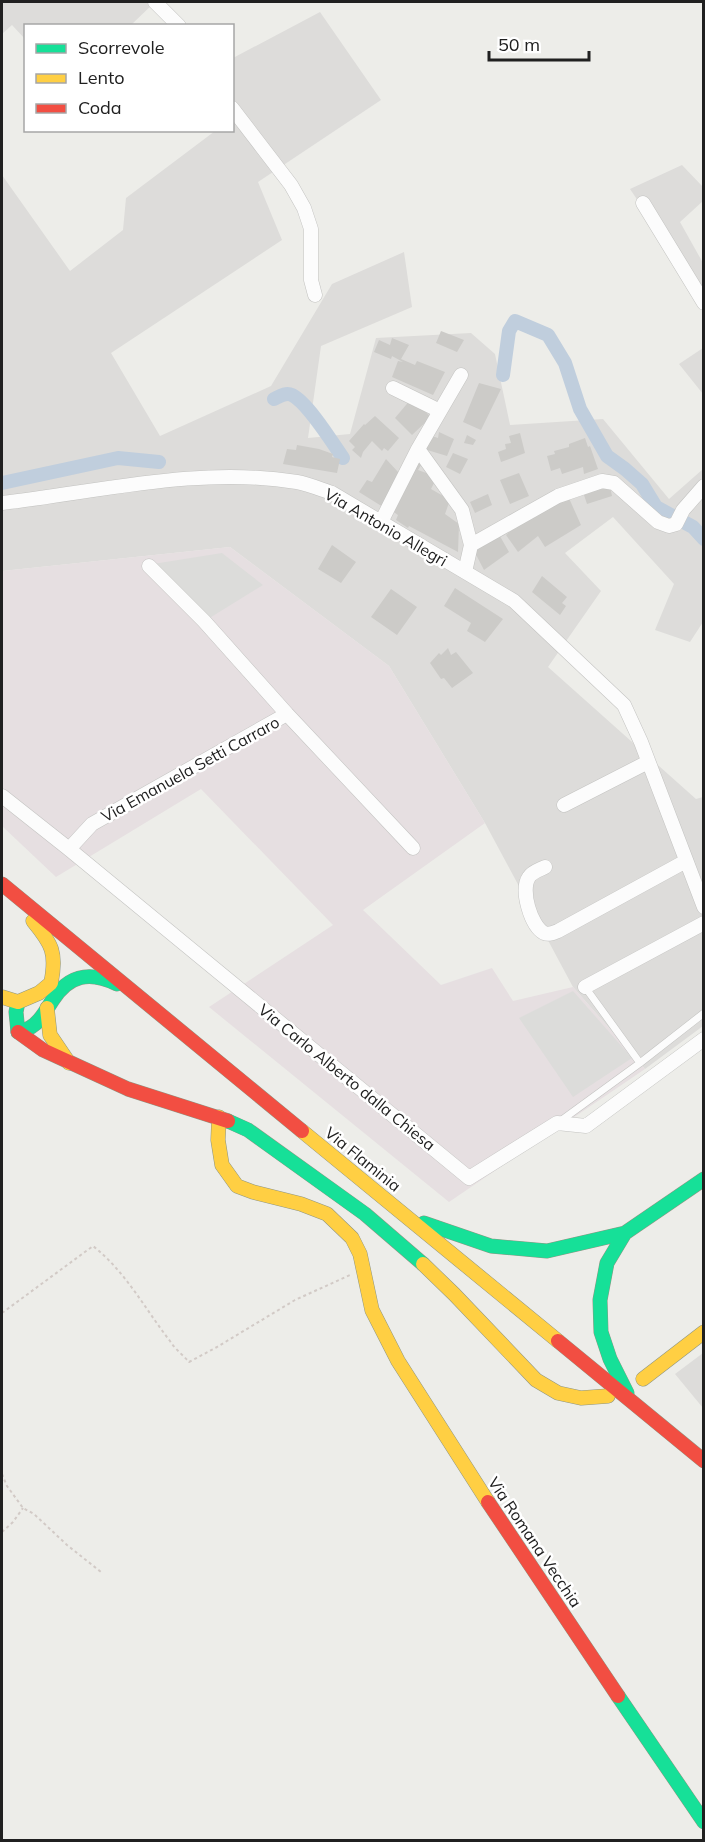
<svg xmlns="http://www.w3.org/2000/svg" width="705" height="1842" font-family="Mulish,sans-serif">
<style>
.residential{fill:#dddcda}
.industrial{fill:#e6dfe1}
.religious{fill:#dcdcda}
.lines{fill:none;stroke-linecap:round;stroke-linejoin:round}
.canal{stroke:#c0cedd;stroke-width:14}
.building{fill:#cccbc8}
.lane-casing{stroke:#c3c3c1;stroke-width:8}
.street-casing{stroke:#c3c3c1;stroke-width:15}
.fast-casing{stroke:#8f9683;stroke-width:15}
.slow-casing{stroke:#8f9683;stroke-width:15}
.jam-casing{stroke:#8f9683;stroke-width:15}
.path{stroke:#d2cac6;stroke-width:2;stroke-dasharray:3 3;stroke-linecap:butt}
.lane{stroke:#fcfcfc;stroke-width:7}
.street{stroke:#fcfcfc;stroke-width:14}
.fast{stroke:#16e098;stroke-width:14}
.slow{stroke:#ffcf43;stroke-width:14}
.jam{stroke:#f24e42;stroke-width:14}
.labels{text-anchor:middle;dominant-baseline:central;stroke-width:5;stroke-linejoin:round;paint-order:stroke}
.street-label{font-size:16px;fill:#202020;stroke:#fff}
</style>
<rect width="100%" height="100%" fill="#edede9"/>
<path class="residential" d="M2 2H155L131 25 26 26 25 39 12 25 2 34Z
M320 12 381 100 258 182 282 240 111 353 160 436 271 386 332 284 404 252 412 307 321 346 308 438 350 434 376 338 471 333 495 354 510 425 603 419 669 499 703 469V622L690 642 655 630 674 584 613 517 565 553 601 591 548 667 696 799 703 797V1026L645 1069 573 987 485 823 389 666 230 547 2 571V175L70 271 123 230 126 198 215 131 232 130 233 58Z
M682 165 703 187V201L680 222 703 263V306L697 289 630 189Z
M703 348V394L679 364Z
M703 1353V1408L675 1374Z"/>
<path class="industrial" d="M230 547 389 666 485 823 363 910 441 985 492 968 513 1001 573 987 645 1069 449 1202 209 1007 333 925 201 789 56 877 2 826V571Z"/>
<path class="religious" d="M222 553 263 585 208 619 153 564Z
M573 991 632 1058 573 1097 519 1018Z"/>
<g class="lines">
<path class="canal" d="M503 375 509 331 515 321 548 335 565 363 580 409 607 456 625 469 642 484 656 507 693 527 704 539
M274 399C280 396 286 392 292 395 308 403 332 442 343 458
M2 483 118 458 159 462"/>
</g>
<path class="building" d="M441 331 464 340 457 352 436 343Z
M392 338 409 345 401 359 415 365 417 361 445 372 433 395 392 377 398 361 403 362 392 356 391 359 374 352 379 340 390 345Z
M479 383 501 389 481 430 463 422Z
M411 399 431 417 412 435 395 418Z
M375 416 399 438 388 451 384 448 382 451 372 441 363 452 361 458 352 450 355 447 349 441 364 424 365 425Z
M439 432 454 439 447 456 424 449 429 435 438 438Z
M520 433 525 453 501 462 498 452 506 449 505 444 511 443 509 436Z
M467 435 476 440 473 445 464 443Z
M585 438 588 447 590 446 598 469 584 474 583 467 562 474 560 468 551 471 547 456 555 454 554 451 569 447V444Z
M297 445 319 449 333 454 332 457 340 459 337 473 283 464 287 449 296 450Z
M418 449 425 459 418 470 437 477 431 489 450 500 445 514 459 524 458 552 409 526 408 528 396 520 398 515 388 508Z
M453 453 468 459 460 474 446 467Z
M386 459 399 473 383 507 359 492 367 480 372 482Z
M519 473 529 496 510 504 500 480Z
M609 482 612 496 587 504 583 492Z
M488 494 492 505 475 513 470 502Z
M568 496 581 525 545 547 538 536 518 552 506 535 526 517Z
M497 531 509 552 484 570 471 545Z
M332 545 356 562 341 583 318 569Z
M542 576 567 597 562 603 566 606 560 615 532 592Z
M455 588 503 619 485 642 467 631 471 623 444 606Z
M391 589 417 607 397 635 371 617Z
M448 648 451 655 456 652 473 673 452 688 444 678 441 679 430 663 439 653 441 655Z"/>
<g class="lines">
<g class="lane-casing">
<path id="lane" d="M585 987 640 1063
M559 1122 640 1063 704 1013"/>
</g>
<g class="street-casing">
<path id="street" d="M155 2 179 26
M232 108 291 185 304 208 311 229V280L315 295
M643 203 704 303
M393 388 440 411
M418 449 462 510 471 545
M2 503C99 492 198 466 297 482 308 484 320 489 332 493L514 601 624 705 641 742 704 907
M381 522 418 449 461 375
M149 566 204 621 287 714 413 848
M465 572 471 545 558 496 602 481 614 483 658 522 669 526 676 524 683 510 704 486
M2 796 69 849 469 1178 557 1123 586 1126 704 1039
M564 805 648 762
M69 849 92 824 287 714
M545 867C539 870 532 872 529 877 520 890 531 926 544 933 549 935 553 933 558 931L686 861
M585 987 704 923"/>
</g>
<g class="fast-casing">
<path id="fast" d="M18 1002 16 1012 18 1032C22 1031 28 1029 31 1027 41 1021 46 1010 52 1001 69 974 90 971 117 984
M228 1121 248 1130 365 1214 423 1264
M424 1223 491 1246 547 1251 625 1233 704 1179
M625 1233 607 1263 600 1300 601 1332 610 1359 627 1393
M618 1696 704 1822"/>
</g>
<g class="slow-casing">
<path id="slow" d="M2 997 18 1002 39 993 51 983C57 953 52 944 33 921
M47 1008 50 1035 69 1063
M219 1117 218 1140 222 1165 237 1186 253 1192 301 1204 327 1214 352 1238 360 1254 372 1310 398 1361 488 1502
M302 1131 558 1341
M423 1264 454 1294 536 1380 558 1393 581 1398 608 1396
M643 1379 704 1332"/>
</g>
<g class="jam-casing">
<path id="jam" d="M2 884 302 1131
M18 1032 43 1050 128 1089 228 1121
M558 1341 704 1461
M488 1502 618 1696"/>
</g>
<path class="path" d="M2 1313 93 1246C126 1272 145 1309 170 1341 175 1349 183 1355 189 1362L217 1347 295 1300 350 1275
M2 1474 7 1486 23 1508 34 1514 67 1545 101 1572
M2 1532 13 1522 23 1508"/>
<use href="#lane" class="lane"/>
<use href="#street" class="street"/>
<use href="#fast" class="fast"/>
<use href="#slow" class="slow"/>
<use href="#jam" class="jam"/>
</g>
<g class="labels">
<g class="street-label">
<text transform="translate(386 527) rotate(30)">Via Antonio Allegri</text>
<text transform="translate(190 769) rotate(-29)">Via Emanuela Setti Carraro</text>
<text transform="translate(347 1077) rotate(39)">Via Carlo Alberto dalla Chiesa</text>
<text transform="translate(363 1159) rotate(39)">Via Flaminia</text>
<text transform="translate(535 1542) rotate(56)">Via Romana Vecchia</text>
</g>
</g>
<rect width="705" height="1842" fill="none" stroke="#202020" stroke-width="6"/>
<rect x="24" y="24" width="210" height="108" fill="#ffffff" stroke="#a6a6a6" stroke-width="1.5"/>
<rect x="36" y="44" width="30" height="9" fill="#16e098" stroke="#a6a6a6" stroke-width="1.5"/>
<text x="78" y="54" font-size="18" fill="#202020">Scorrevole</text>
<rect x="36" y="74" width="30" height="9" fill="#ffcf43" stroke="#a6a6a6" stroke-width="1.5"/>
<text x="78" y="84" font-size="18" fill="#202020">Lento</text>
<rect x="36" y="104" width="30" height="9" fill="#f24e42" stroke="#a6a6a6" stroke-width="1.5"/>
<text x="78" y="114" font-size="18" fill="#202020">Coda</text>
<path d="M489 51v9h100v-9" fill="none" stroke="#202020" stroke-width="3"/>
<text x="498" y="51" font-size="18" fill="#202020" stroke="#ffffff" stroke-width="4.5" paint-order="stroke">50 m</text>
</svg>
